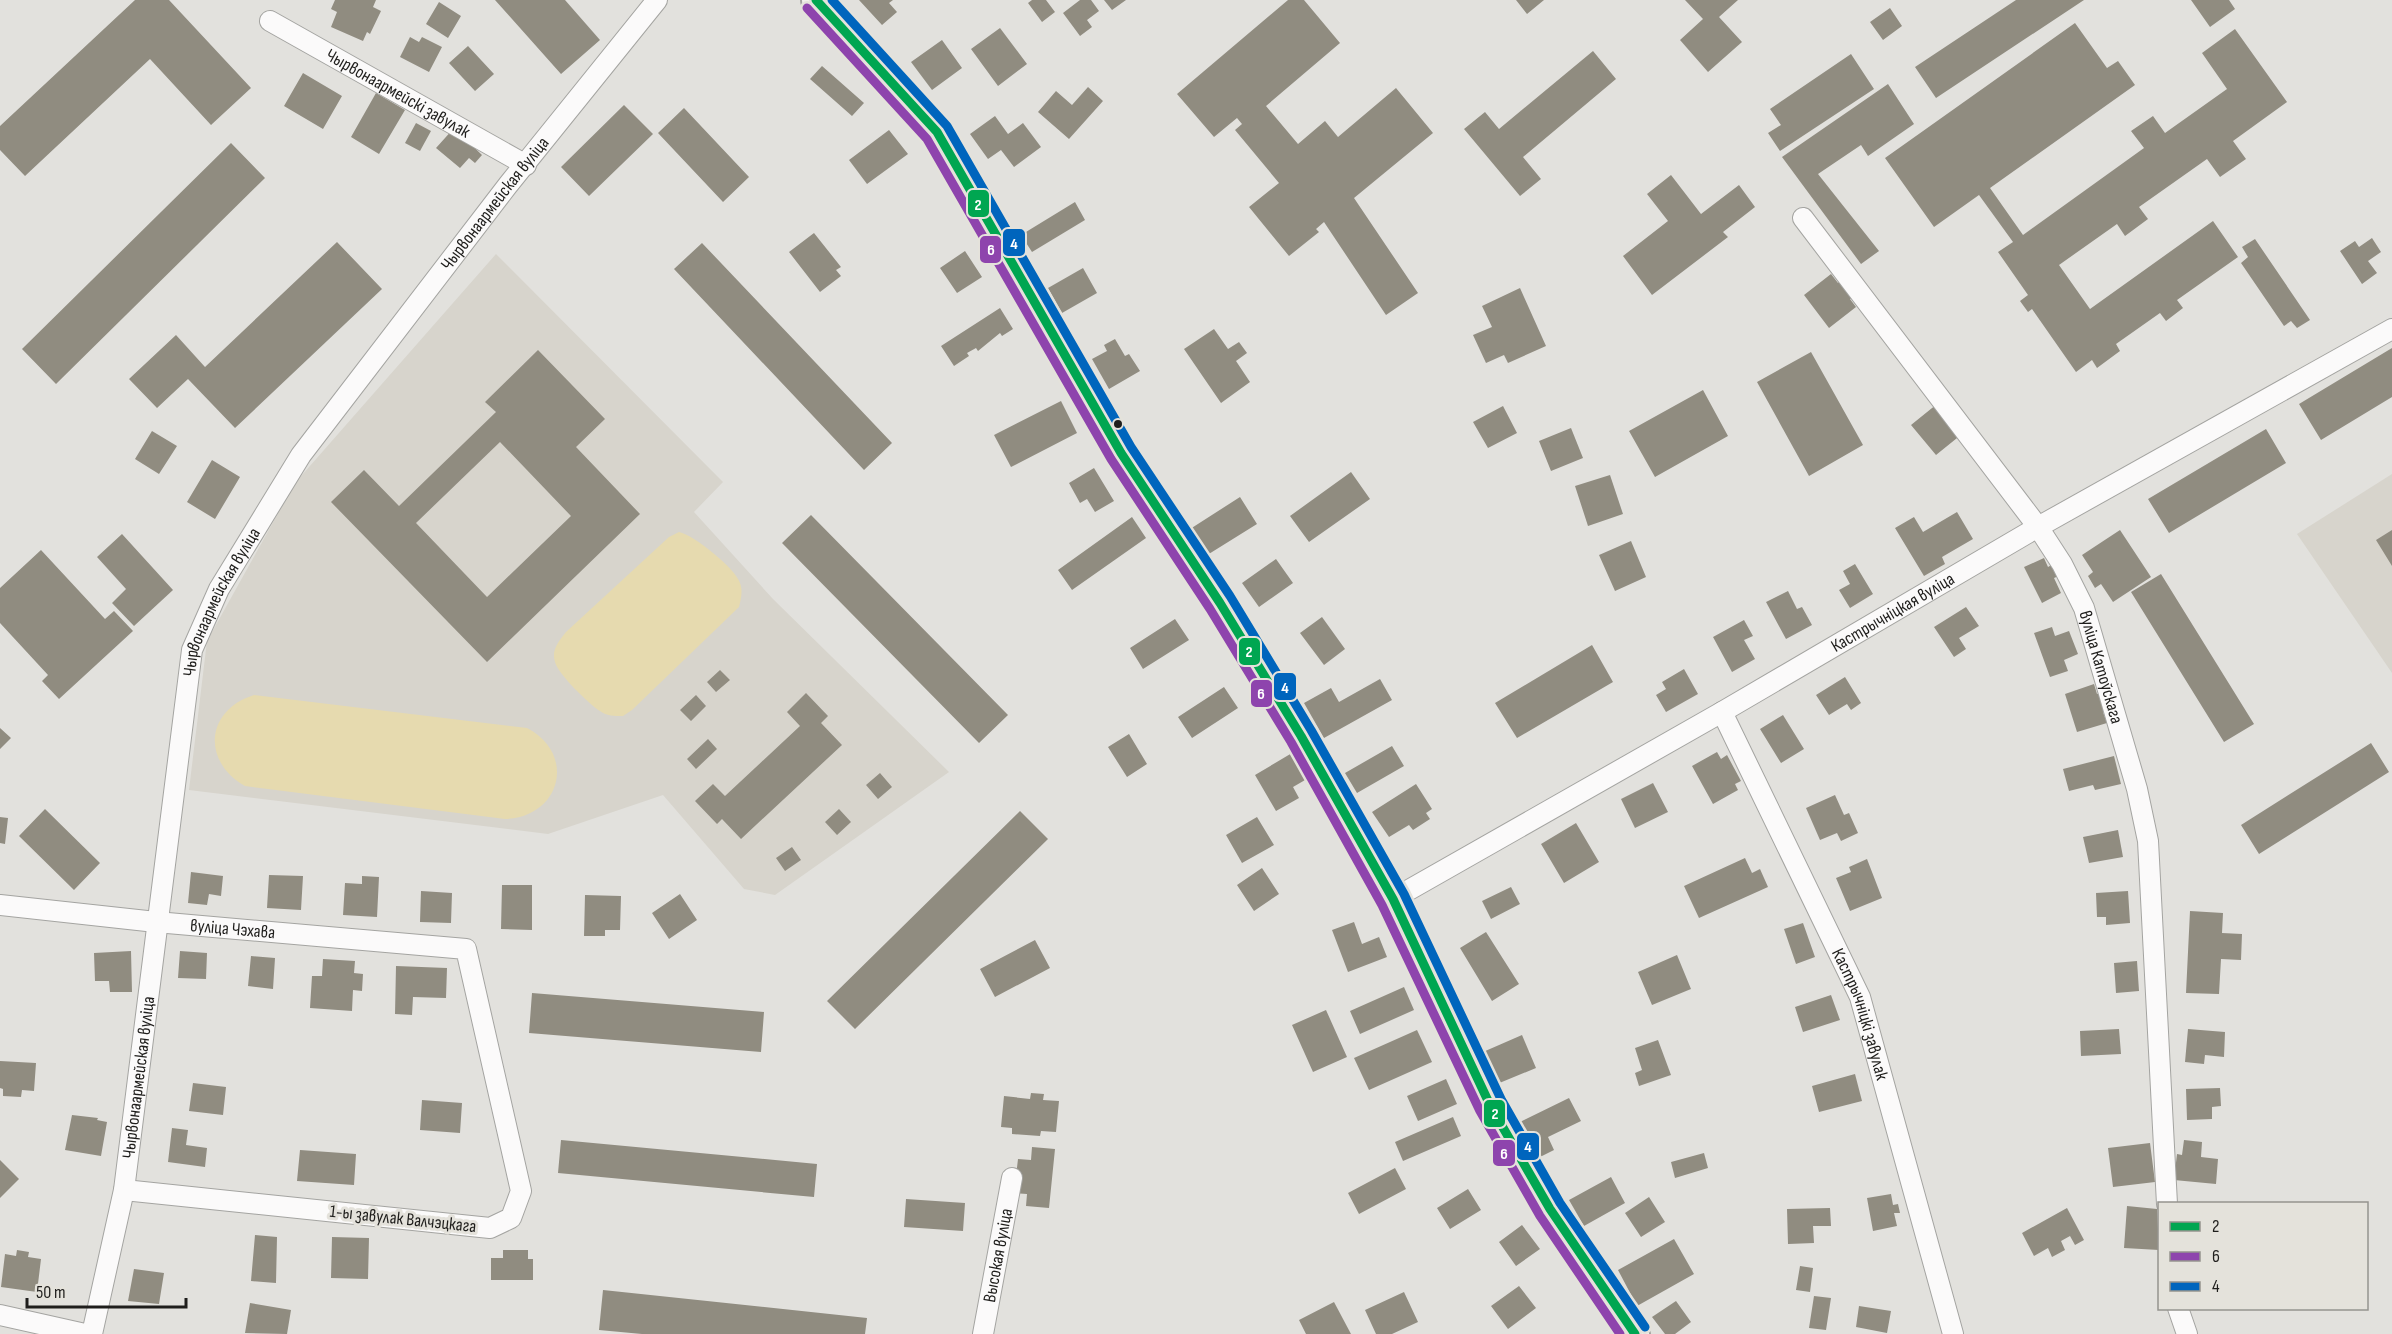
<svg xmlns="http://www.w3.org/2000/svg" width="2392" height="1334" font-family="'Sofia Sans Condensed',sans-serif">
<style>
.built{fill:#d7d4cc}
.green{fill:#e6daaf}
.building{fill:#908c80;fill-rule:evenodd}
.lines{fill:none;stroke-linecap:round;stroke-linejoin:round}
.street-casing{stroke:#a4a4a1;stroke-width:22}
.secondary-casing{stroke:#a4a4a1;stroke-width:32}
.street{stroke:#fbfafa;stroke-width:20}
.secondary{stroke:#f2f0eb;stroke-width:28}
.bus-1-casing{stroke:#e4e2db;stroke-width:14}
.bus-2-casing{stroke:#e4e2db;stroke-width:14}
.bus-3-casing{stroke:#e4e2db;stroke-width:14}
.bus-1{stroke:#00a651;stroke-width:9}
.bus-2{stroke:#8e44ad;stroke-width:9}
.bus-3{stroke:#0065bd;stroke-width:9}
.bus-dot{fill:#1f1e1c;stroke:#e4e2db;stroke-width:2}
.labels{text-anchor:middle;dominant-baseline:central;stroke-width:6;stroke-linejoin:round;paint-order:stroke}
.street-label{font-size:18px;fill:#1f1e1c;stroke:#e4e2db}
.line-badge{stroke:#e4e2db;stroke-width:2}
.badge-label{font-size:16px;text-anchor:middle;font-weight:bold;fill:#fff}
</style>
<rect width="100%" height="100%" fill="#e2e1dd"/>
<path class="built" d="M496 254 723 482 694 512 773 599 949 772 775 895 744 889 663 795 548 834 189 790 207 641 295 483Z
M2392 474V673L2297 534Z"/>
<path class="green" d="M679 532C694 535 736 569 740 583 743 591 741 599 739 607L632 710 623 716C614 716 607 716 600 711 589 704 558 674 555 662 551 650 559 641 566 632L669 537Z
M254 695 527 728C577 754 561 817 505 819L245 786C201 761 206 710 254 695Z"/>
<path class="building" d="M135 0H169L251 88 211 125 150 59 25 176 0 150V126Z
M335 0H376L373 7 381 11 370 34 367 32 363 41 331 27 337 12 331 9Z
M495 0H565L600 40 561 74Z
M859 0H893L889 3 897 12 882 25Z
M1032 0H1046L1055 12 1042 22 1028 3Z
M1080 0H1091L1099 11 1087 20 1092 27 1080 36 1063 13Z
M1104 0H1126L1112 10Z
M1288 0H1304L1340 43 1266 106 1298 144 1325 121 1338 137 1396 88 1433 133 1354 198 1418 293 1386 315 1324 222 1316 229 1319 232 1289 256 1249 207 1279 183 1235 130 1242 124 1237 118 1214 137 1177 94Z
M1516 0H1544L1527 14Z
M1685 0H1738L1719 17 1742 42 1708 72 1680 40 1703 19Z
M2016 0H2084L1936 98 1915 67Z
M2191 0H2229L2235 9 2210 27Z
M439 2 461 16 448 38 426 24Z
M1890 8 1902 26 1883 40 1870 22Z
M2075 23 2107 68 2118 61 2135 85 1990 188 2023 235 2144 148 2131 131 2153 116 2165 133 2227 89 2202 53 2235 29 2287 102 2233 141 2246 159 2220 177 2207 159 2139 207 2148 219 2125 236 2117 224 2059 265 2090 309 2213 221 2238 257 2177 300 2183 308 2166 321 2160 313 2116 344 2120 351 2097 368 2092 360 2076 372 2032 309 2028 312 2020 301 2028 295 1998 252 2013 242 1979 195 1934 227 1885 158Z
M1000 28 1027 64 998 86 971 49Z
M410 37 419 42 422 37 442 47 429 72 400 57Z
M942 40 962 68 932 90 911 62Z
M468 46 494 74 475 91 449 63Z
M1593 51 1616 79 1523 157 1541 179 1520 196 1464 129 1485 112 1499 129Z
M1851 54 1874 89 1780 151 1768 133 1781 125 1770 109Z
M822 66 864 103 852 116 810 79Z
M303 73 342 96 323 129 284 106Z
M1888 84 1914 124 1868 156 1861 145 1818 174 1879 251 1861 264 1782 157Z
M1088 87 1103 101 1069 139 1038 112 1056 91 1072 105Z
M376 93 405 110 379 154 351 137Z
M624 105 653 134 589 196 561 167Z
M684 108 749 177 723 202 658 133Z
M995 116 1008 134 1023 123 1041 147 1014 167 1001 150 988 159 970 134Z
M416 123 431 131 420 151 405 143Z
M454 128 482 155 475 163 469 158 460 168 436 148Z
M889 130 908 154 867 184 849 160Z
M231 143 265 178 56 384 22 349Z
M1671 175 1701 214 1739 185 1755 207 1723 232 1728 237 1652 295 1623 256 1668 221 1647 194Z
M1075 202 1085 220 1032 252 1021 235Z
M814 233 841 267 836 270 841 276 820 292 789 252Z
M2372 238 2381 252 2368 261 2377 273 2362 284 2340 251 2355 241 2359 247Z
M2255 239 2310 320 2297 328 2291 321 2284 326 2241 263 2248 257 2242 247Z
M337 242 382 289 235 428 188 379 157 408 129 379 176 335 205 367Z
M702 243 892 443 864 470 674 269Z
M965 251 982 277 957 293 940 268Z
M1083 268 1097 293 1062 313 1048 288Z
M1831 274 1838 283 1841 280 1854 296 1850 299 1856 307 1829 328 1804 295Z
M1520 288 1546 346 1508 363 1504 355 1486 363 1473 335 1492 327 1482 306Z
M1000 308 1013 329 1002 336 1000 333 978 351 976 348 967 353 969 356 954 366 941 346Z
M1214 329 1228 349 1239 342 1247 353 1236 361 1250 382 1221 403 1184 349Z
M1115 339 1125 356 1129 354 1140 371 1109 389 1092 359 1107 351 1104 345Z
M2392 348V397L2321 440 2299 404Z
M538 350 605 419 576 447 640 514 487 662 331 502 364 470 399 506 496 412 485 402ZM500 442 571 516 487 597 416 523Z
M1811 352 1863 445 1809 476 1757 382Z
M1703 390 1728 436 1655 477 1629 431Z
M1061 401 1077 433 1011 467 994 435Z
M1937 404 1962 434 1936 455 1911 425Z
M1503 406 1517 433 1488 448 1473 422Z
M1571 428 1583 458 1551 471 1539 441Z
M2266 429 2286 463 2169 533 2148 499Z
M152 431 177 446 159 474 135 459Z
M212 460 240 477 215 519 187 502Z
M1094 468 1114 501 1095 512 1087 499 1080 503 1069 483Z
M1351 472 1370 499 1309 542 1290 516Z
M1610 475 1623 514 1588 526 1575 486Z
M1240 497 1257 524 1204 557 1187 531Z
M1957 512 1973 539 1942 557 1945 564 1924 576 1895 528 1914 517 1923 532Z
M811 515 1008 715 979 743 782 543Z
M1132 517 1146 538 1072 590 1058 570Z
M2120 530 2151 577 2113 602 2101 584 2095 588 2088 576 2093 572 2082 555Z
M2392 530V566L2376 540Z
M122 534 173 590 134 626 112 603 126 589 97 557Z
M1631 541 1646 577 1615 591 1599 555Z
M41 550 105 619 114 611 133 631 59 699 42 681 48 675 0 623V588Z
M2044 558 2048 567 2055 563 2061 575 2054 578 2061 593 2042 603 2024 567Z
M1276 559 1293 583 1259 607 1242 583Z
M1855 564 1873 594 1850 608 1839 590 1850 584 1843 571Z
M2161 574 2254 724 2224 742 2131 592Z
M1788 591 1797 609 1802 607 1812 625 1786 639 1766 602Z
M1966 607 1979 626 1959 638 1966 649 1954 657 1934 627Z
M1322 617 1345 649 1324 665 1300 633Z
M1175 619 1189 640 1143 669 1130 648Z
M1744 620 1753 636 1744 640 1755 659 1732 672 1713 637Z
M2052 627 2055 636 2069 631 2078 654 2064 660 2068 671 2050 677 2034 633Z
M1592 645 1613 682 1517 738 1495 703Z
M1684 669 1698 694 1666 712 1656 695 1666 689 1662 682Z
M720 670 730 680 716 692 707 682Z
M1845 677 1861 703 1851 710 1847 704 1829 715 1816 695Z
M1380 679 1392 700 1324 738 1304 703 1331 688 1339 702Z
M2094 684 2097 694 2101 693 2107 711 2103 712 2107 723 2077 732 2065 694Z
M1224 687 1238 708 1192 738 1178 717Z
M806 693 828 716 821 723 842 745 741 839 722 819 717 824 695 801 713 784 725 796 800 726 787 712Z
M696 695 706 706 691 721 680 710Z
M1783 715 1804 749 1781 763 1760 729Z
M0 728 11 738 0 749Z
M1129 734 1147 764 1127 777 1108 747Z
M708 739 717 749 696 769 687 759Z
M2371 743 2389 772 2259 854 2241 825Z
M1392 746 1404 766 1357 793 1345 773Z
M1297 750 1312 776 1293 787 1299 798 1276 811 1255 775Z
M1717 752 1721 759 1727 755 1741 781 1735 784 1738 790 1713 804 1692 766Z
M2114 756 2121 784 2095 790 2093 785 2069 791 2063 769Z
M880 773 892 787 878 799 866 785Z
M1653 783 1668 812 1635 828 1621 799Z
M1416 784 1432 809 1426 813 1430 819 1413 830 1409 825 1389 837 1372 812Z
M1835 795 1844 815 1849 813 1858 833 1841 841 1837 833 1820 840 1806 808Z
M45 809 100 863 74 890 19 836Z
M839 809 851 822 837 835 825 822Z
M1020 811 1048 839 855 1029 827 1001Z
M0 817 8 818 5 844 0 843Z
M1257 817 1274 845 1242 863 1226 835Z
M1576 823 1599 862 1564 883 1541 844Z
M2118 830 2123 857 2089 863 2083 837Z
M792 847 801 860 785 871 776 858Z
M1745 858 1752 873 1760 869 1768 887 1699 918 1684 886Z
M1867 859 1882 898 1850 911 1836 878 1851 872 1849 867Z
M1262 868 1279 894 1254 911 1237 885Z
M191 872 223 876 221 896 209 894 207 905 188 903Z
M269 875 303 876 301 910 267 908Z
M362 876 379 877 377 917 343 915 345 883 362 884Z
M502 885H532V930L501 929Z
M1511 887 1520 904 1491 919 1482 901Z
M421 891 452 893 451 923 420 922Z
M2128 891 2130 923 2106 925V917H2097L2096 893Z
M680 894 697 920 669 939 652 913Z
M585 895 621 896 620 930H605V936H584Z
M2190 911 2223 913 2222 933 2242 934 2241 960 2221 959 2219 994 2186 993Z
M1354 922 1362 944 1379 937 1387 957 1348 972 1332 930Z
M1803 923 1815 957 1796 964 1784 929Z
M1486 932 1519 984 1492 1001 1460 948Z
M1035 940 1050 968 995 997 980 969Z
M131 951 132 992H110L109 981H95L94 953Z
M180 951 207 953 206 979 178 978Z
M1677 955 1691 989 1652 1005 1638 972Z
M251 956 275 958 273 989 248 986Z
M323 959 355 961 354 973 363 974 362 991 353 990 352 1011 310 1008 312 976H322Z
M2137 961 2139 991 2116 993 2114 963Z
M396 966 447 968 446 998 413 997 412 1015 395 1014Z
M1404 987 1414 1010 1360 1034 1350 1011Z
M532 993 764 1012 761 1052 529 1033Z
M1831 995 1840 1020 1803 1032 1795 1007Z
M1326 1010 1347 1057 1313 1072 1292 1025Z
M2119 1029 2121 1054 2081 1056 2080 1031Z
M2188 1029 2225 1032 2224 1057 2205 1055 2204 1064 2185 1062Z
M1417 1030 1432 1062 1369 1090 1354 1058Z
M1522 1035 1536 1068 1497 1084 1483 1052Z
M1658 1040 1671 1075 1639 1086 1635 1073 1642 1070 1635 1048Z
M0 1061 36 1063 34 1091 22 1090 21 1097 3 1096V1089L0 1088Z
M1855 1074 1862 1101 1819 1112 1812 1086Z
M1446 1079 1457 1104 1418 1121 1407 1096Z
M193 1083 226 1087 223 1115 189 1111Z
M2220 1088 2221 1106 2212 1107V1119L2187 1120 2186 1089Z
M1031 1093 1044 1094 1043 1100 1059 1101 1056 1132 1041 1131 1040 1136 1012 1134V1128L1001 1127 1004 1096 1030 1099Z
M1569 1098 1581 1121 1548 1137 1554 1150 1534 1160 1516 1124Z
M422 1100 462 1103 460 1133 420 1130Z
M72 1115 98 1118 97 1120 107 1122 101 1156 65 1150Z
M1453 1117 1461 1136 1403 1161 1395 1142Z
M172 1128 188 1130 186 1145 207 1148 205 1167 168 1162Z
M561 1140 817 1164 814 1197 558 1173Z
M2184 1140 2202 1142 2201 1157 2218 1159 2216 1184 2174 1180 2177 1154 2182 1155Z
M2150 1143 2155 1182 2113 1187 2108 1148Z
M1032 1147 1055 1149 1049 1208 1026 1206 1027 1194 1014 1193 1018 1159 1031 1160Z
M300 1150 356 1154 354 1185 297 1181Z
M1704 1153 1708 1168 1675 1178 1671 1162Z
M0 1160 19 1179 0 1198Z
M1395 1168 1406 1189 1359 1214 1348 1193Z
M1611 1177 1625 1203 1584 1226 1569 1200Z
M1468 1189 1481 1210 1450 1229 1437 1208Z
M1891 1194 1893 1205 1898 1204 1900 1213H1894L1897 1226 1873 1231 1867 1198Z
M1649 1197 1665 1222 1641 1237 1625 1213Z
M906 1199 965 1203 963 1231 904 1227Z
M2127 1206 2157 1209 2159 1250 2124 1248Z
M1830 1208 1831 1226H1813L1814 1243 1788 1244 1787 1209Z
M2067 1208 2084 1240 2075 1245 2070 1236 2061 1241 2065 1250 2052 1257 2048 1248 2034 1256 2022 1233Z
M1522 1225 1540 1249 1516 1266 1499 1242Z
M255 1235 277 1237 276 1283 251 1281Z
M332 1237 369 1238 368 1279 331 1278Z
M1674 1239 1694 1274 1637 1306 1618 1270Z
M17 1250 29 1252 28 1257 41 1259 37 1292 1 1287 5 1254 16 1256Z
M503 1250H528V1259H533V1280H491V1258H503Z
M1800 1266 1813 1268 1810 1292 1796 1290Z
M134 1269 164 1273 159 1304 128 1301Z
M1519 1286 1536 1308 1508 1329 1491 1306Z
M603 1290 867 1318 865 1334H642L599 1330Z
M1404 1292 1418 1322 1392 1334H1376L1365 1310Z
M1814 1296 1831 1298 1826 1330 1809 1328Z
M1676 1301 1691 1322 1675 1334H1665L1652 1317Z
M1334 1302 1351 1334H1306L1299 1320Z
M250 1303 291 1310 287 1334 245 1333Z
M1859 1306 1891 1311 1887 1333 1856 1327Z"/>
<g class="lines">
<g class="street-casing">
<g id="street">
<path id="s1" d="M270 21 526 165"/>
<path id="s2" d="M1803 218 2038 527 2062 564 2084 608 2137 789 2148 841 2167 1204"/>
<path id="s3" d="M1722 712 1860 997 1953 1334"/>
<path id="s4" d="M1393 899 1722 712 2038 527 2392 329"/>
<path id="s5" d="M0 905 156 922 466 949 521 1191 511 1218 490 1228 124 1190"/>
<path d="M2178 1308 2187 1334"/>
<path d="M0 1315 85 1334"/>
<path id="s6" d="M92 1334 124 1190 192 650 219 589 301 455 508 185 657 0"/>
<path id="s7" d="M983 1334 1012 1178"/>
</g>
</g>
<g class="secondary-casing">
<path id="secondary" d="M816 0 937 132 1121 453 1220 603 1301 736 1393 899 1490 1105 1550 1209 1635 1334"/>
</g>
<use href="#street" class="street"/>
<use href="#secondary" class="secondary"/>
<g class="bus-1-casing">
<path id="bus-1" d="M816 0 937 132 1121 453 1220 603 1301 736 1393 899 1490 1105 1550 1209 1635 1334"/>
</g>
<g class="bus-2-casing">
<path id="bus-2" d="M807 8 927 139 1111 459 1210 609 1291 742 1382 905 1480 1111 1540 1216 1620 1334"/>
</g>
<g class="bus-3-casing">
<path id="bus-3" d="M832 0 947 126 1131 447 1230 596 1311 730 1404 894 1501 1099 1560 1203 1645 1327"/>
</g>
<use href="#bus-1" class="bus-1"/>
<use href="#bus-2" class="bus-2"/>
<use href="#bus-3" class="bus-3"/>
</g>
<circle class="bus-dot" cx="1118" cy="424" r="5"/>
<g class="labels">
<g class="street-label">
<text stroke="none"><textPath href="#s1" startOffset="147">Чырвонаармейскі завулак</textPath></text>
<text stroke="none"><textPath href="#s6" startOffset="1233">Чырвонаармейская вуліца</textPath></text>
<text stroke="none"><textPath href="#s6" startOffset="747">Чырвонаармейская вуліца</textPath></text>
<text stroke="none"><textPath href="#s4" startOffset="576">Кастрычніцкая вуліца</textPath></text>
<text stroke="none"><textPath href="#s2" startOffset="543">вуліца Катоўскага</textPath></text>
<text stroke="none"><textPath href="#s5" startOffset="234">вуліца Чэхава</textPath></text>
<text stroke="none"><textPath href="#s3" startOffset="333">Кастрычніцкі завулак</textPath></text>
<text stroke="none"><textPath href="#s6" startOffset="261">Чырвонаармейская вуліца</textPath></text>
<text transform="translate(403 1219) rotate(6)">1-ы завулак Валчэцкага</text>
<text stroke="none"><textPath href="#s7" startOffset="80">Высокая вуліца</textPath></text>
</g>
</g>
<g class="line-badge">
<rect x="967" y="189" width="23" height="29" rx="6" fill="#00a651"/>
<rect x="1002" y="228" width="24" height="29" rx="6" fill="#0065bd"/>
<rect x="979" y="235" width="23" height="29" rx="6" fill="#8e44ad"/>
<rect x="1238" y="637" width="23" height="29" rx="6" fill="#00a651"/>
<rect x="1273" y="672" width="24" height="29" rx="6" fill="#0065bd"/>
<rect x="1250" y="679" width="23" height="29" rx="6" fill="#8e44ad"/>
<rect x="1483" y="1099" width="23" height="29" rx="6" fill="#00a651"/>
<rect x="1516" y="1132" width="24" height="29" rx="6" fill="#0065bd"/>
<rect x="1492" y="1139" width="24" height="28" rx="6" fill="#8e44ad"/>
</g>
<g class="badge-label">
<text x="978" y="210">2</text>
<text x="1014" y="249">4</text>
<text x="991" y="255">6</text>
<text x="1249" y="657">2</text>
<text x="1285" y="693">4</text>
<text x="1261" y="699">6</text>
<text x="1495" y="1119">2</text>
<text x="1528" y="1152">4</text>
<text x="1504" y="1159">6</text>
</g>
<rect x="2158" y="1202" width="210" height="108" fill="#e4e2db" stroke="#95948f" stroke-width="1.5"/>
<rect x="2170" y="1222" width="30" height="9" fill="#00a651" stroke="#95948f" stroke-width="1.5"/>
<text x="2212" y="1232" font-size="18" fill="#1f1e1c">2</text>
<rect x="2170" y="1252" width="30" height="9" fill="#8e44ad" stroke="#95948f" stroke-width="1.5"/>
<text x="2212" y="1262" font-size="18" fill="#1f1e1c">6</text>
<rect x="2170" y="1282" width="30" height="9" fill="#0065bd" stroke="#95948f" stroke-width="1.5"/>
<text x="2212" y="1292" font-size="18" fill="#1f1e1c">4</text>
<path d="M27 1298v9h159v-9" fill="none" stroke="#1f1e1c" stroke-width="3"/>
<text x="36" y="1298" font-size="18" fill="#1f1e1c" stroke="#e4e2db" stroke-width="4.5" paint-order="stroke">50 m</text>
</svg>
